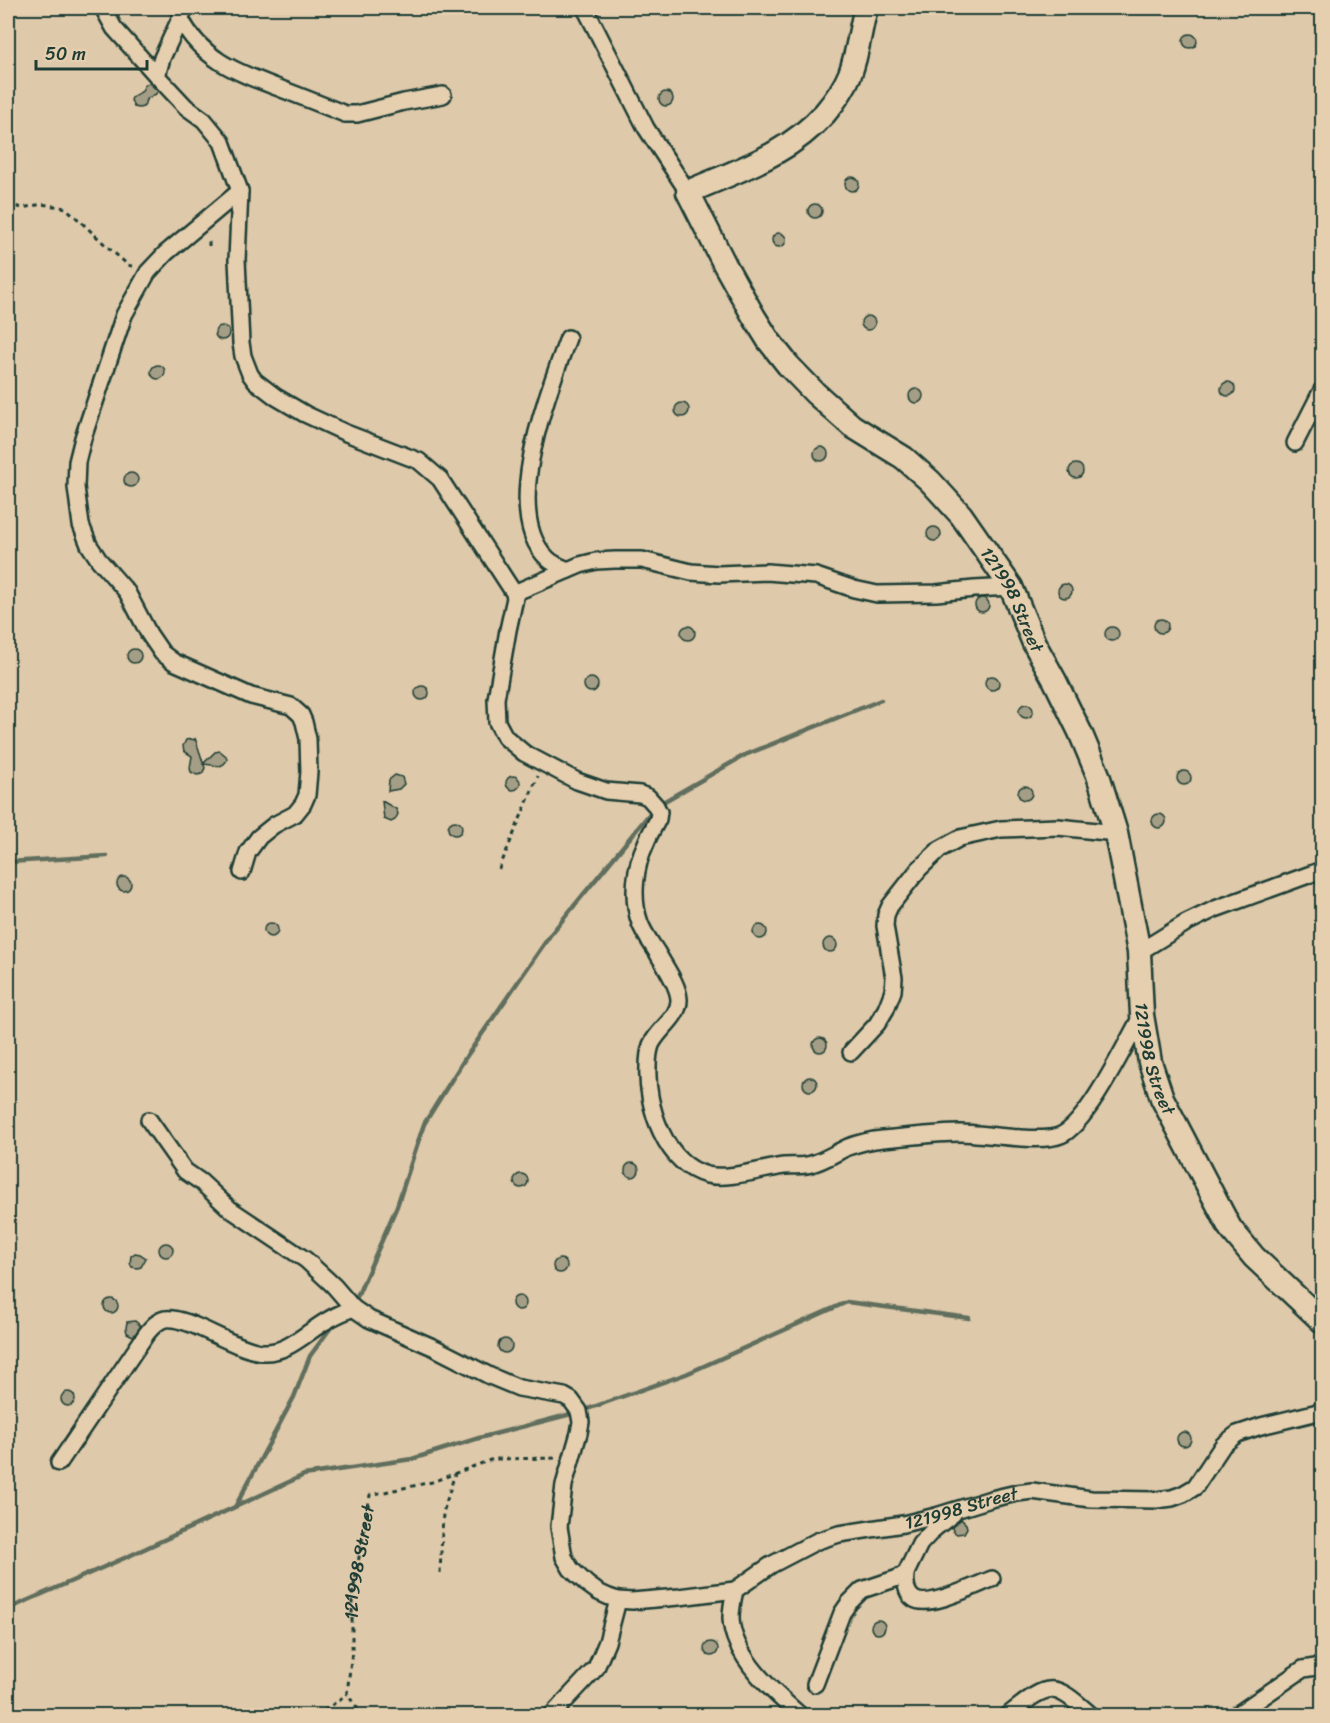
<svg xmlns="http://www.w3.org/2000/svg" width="1330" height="1723" font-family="Sriracha,sans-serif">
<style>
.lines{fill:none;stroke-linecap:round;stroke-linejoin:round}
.stream{stroke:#616e5d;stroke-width:4.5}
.building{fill:#a39e85;stroke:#1f3d34;stroke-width:1.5}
.street-casing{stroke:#1f3d34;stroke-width:20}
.secondary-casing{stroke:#1f3d34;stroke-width:27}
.path{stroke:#1f3d34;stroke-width:3;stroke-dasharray:4.5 4.5;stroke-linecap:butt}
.street{stroke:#e6cfaf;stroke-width:15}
.secondary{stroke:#e6cfaf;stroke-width:22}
.labels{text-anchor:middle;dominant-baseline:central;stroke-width:5;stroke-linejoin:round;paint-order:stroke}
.street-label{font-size:18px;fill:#1f3d34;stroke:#e6cfaf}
</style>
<rect width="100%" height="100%" fill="#dec9aa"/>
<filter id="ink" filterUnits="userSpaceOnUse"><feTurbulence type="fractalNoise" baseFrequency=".0167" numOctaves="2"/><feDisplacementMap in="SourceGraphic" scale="12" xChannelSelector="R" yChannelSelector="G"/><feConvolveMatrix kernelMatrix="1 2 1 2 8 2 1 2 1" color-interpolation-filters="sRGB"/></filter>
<g filter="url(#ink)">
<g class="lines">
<path class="stream" d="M8 862 107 856
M354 1304 397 1206 424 1124 464 1060 551 934 656 806 745 755 881 700
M235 1507 294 1397 310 1356 329 1330 338 1321
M8 1609 129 1556 304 1475 412 1459 479 1438 579 1412 686 1374 847 1302 969 1318"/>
</g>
<path class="building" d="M1183 41a7 7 0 1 1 14 0a7 7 0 1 1-14 0Z
M149 83 158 91 156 94 148 98 143 107 139 108 134 107 131 100 133 96 141 92 145 85Z
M659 99a7 7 0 1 1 14 0a7 7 0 1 1-14 0Z
M845 184a7 7 0 1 1 14 0a7 7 0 1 1-14 0Z
M808 211a7 7 0 1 1 14 0a7 7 0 1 1-14 0Z
M772 240a7 7 0 1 1 14 0a7 7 0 1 1-14 0Z
M861 323a7 7 0 1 1 14 0a7 7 0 1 1-14 0Z
M215 333a7 7 0 1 1 14 0a7 7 0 1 1-14 0Z
M151 372a7 7 0 1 1 14 0a7 7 0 1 1-14 0Z
M1221 389a7 7 0 1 1 14 0a7 7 0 1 1-14 0Z
M909 396a7 7 0 1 1 14 0a7 7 0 1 1-14 0Z
M675 410a7 7 0 1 1 14 0a7 7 0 1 1-14 0Z
M814 454a7 7 0 1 1 14 0a7 7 0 1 1-14 0Z
M1069 471a7 7 0 1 1 14 0a7 7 0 1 1-14 0Z
M124 480a7 7 0 1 1 14 0a7 7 0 1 1-14 0Z
M927 534a7 7 0 1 1 14 0a7 7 0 1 1-14 0Z
M1058 591a7 7 0 1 1 14 0a7 7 0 1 1-14 0Z
M975 605a7 7 0 1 1 14 0a7 7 0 1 1-14 0Z
M1154 626a7 7 0 1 1 14 0a7 7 0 1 1-14 0Z
M681 633a7 7 0 1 1 14 0a7 7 0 1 1-14 0Z
M1105 634a7 7 0 1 1 14 0a7 7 0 1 1-14 0Z
M127 656a7 7 0 1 1 14 0a7 7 0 1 1-14 0Z
M985 683a7 7 0 1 1 14 0a7 7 0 1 1-14 0Z
M584 685a7 7 0 1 1 14 0a7 7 0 1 1-14 0Z
M415 693a7 7 0 1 1 14 0a7 7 0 1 1-14 0Z
M1019 711a7 7 0 1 1 14 0a7 7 0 1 1-14 0Z
M195 738 205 768 202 774 197 775 191 772 190 768 192 756 184 751 183 746 186 740 191 739 195 740Z
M220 751 226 756 227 760 224 764 220 766 203 764 215 752Z
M1177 778a7 7 0 1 1 14 0a7 7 0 1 1-14 0Z
M395 775 402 777 404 784 399 789 388 791 389 780Z
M506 783a7 7 0 1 1 14 0a7 7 0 1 1-14 0Z
M1018 793a7 7 0 1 1 14 0a7 7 0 1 1-14 0Z
M382 801 396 809 398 814 395 820 391 822 384 819Z
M1152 821a7 7 0 1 1 14 0a7 7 0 1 1-14 0Z
M448 828a7 7 0 1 1 14 0a7 7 0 1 1-14 0Z
M117 884a7 7 0 1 1 14 0a7 7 0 1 1-14 0Z
M264 930a7 7 0 1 1 14 0a7 7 0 1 1-14 0Z
M753 932a7 7 0 1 1 14 0a7 7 0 1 1-14 0Z
M823 945a7 7 0 1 1 14 0a7 7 0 1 1-14 0Z
M813 1045a7 7 0 1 1 14 0a7 7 0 1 1-14 0Z
M803 1084a7 7 0 1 1 14 0a7 7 0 1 1-14 0Z
M625 1170a7 7 0 1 1 14 0a7 7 0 1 1-14 0Z
M514 1181a7 7 0 1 1 14 0a7 7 0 1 1-14 0Z
M159 1250a7 7 0 1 1 14 0a7 7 0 1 1-14 0Z
M135 1253 140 1254 146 1258 141 1267 137 1268 132 1267 130 1263 131 1256Z
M553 1266a7 7 0 1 1 14 0a7 7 0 1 1-14 0Z
M512 1303a7 7 0 1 1 14 0a7 7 0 1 1-14 0Z
M104 1306a7 7 0 1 1 14 0a7 7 0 1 1-14 0Z
M135 1321 141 1326 134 1336 131 1335 127 1333 126 1328 127 1322Z
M498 1346a7 7 0 1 1 14 0a7 7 0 1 1-14 0Z
M61 1399a7 7 0 1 1 14 0a7 7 0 1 1-14 0Z
M1177 1439a7 7 0 1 1 14 0a7 7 0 1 1-14 0Z
M961 1519 966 1524 967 1528 964 1533 957 1534 953 1531 952 1527Z
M871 1627a7 7 0 1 1 14 0a7 7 0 1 1-14 0Z
M704 1649a7 7 0 1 1 14 0a7 7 0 1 1-14 0Z"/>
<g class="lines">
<g class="street-casing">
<g id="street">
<path d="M103 8 114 28 157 76"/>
<path d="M185 8 162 58 157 76 186 107 204 120 222 142 240 191 237 260 241 343 243 356 250 374 255 381 276 397 305 414 346 433 419 461 440 479 514 593 515 598 508 630 496 699 497 722 505 737 524 753 577 781 606 791 640 794 648 797 656 806 659 812 658 819C654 827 649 835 646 843 635 866 631 898 640 923 644 934 652 944 658 954 665 967 678 984 679 999 680 1017 658 1029 651 1045 649 1051 648 1061 648 1067 646 1106 665 1164 707 1175 728 1180 762 1169 784 1166 793 1165 802 1167 811 1164 824 1161 835 1153 848 1147 859 1143 871 1140 883 1139 909 1137 935 1133 960 1133 984 1133 1041 1144 1061 1135 1088 1123 1126 1043 1142 1015"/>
<path d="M585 8 646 128 688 192"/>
<path d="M180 18C203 62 240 73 284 90 305 98 325 106 345 114H357L404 102 443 95"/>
<path d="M240 191 166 253 148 272 124 315 83 438 77 462 76 487 81 525 89 545 99 560 127 592 149 634 162 653 174 662 251 696 291 706 301 715 304 722 308 739 309 772 307 795 303 804 295 814 274 825 259 837 248 852 242 872"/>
<path d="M1295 443 1322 390"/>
<path d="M568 570C561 567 553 564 548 559 499 514 549 391 568 338"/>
<path d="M514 593 580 565 596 561 615 560H642L691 572 719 574 767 572 816 576 854 589 877 594 936 593 974 589 1011 587"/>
<path d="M1139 952 1186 923 1215 909 1322 870"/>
<path d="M851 1052 877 1024 886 1009 893 991 894 978 885 926 886 915 890 906 919 869 940 849 960 838 1001 829 1058 827 1116 833"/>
<path d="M149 1120 185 1171 201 1182 230 1209 306 1260 334 1286 353 1308 369 1319 435 1348 490 1376 519 1388 564 1396 571 1400 579 1411 581 1422 579 1433 564 1485 559 1527 564 1557 571 1569 587 1584 598 1592 609 1597 618 1600 632 1601 679 1597 735 1590"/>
<path d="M59 1463 147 1333C152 1327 157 1321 165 1319 187 1315 233 1349 262 1352 288 1354 306 1332 328 1320 336 1315 344 1312 353 1308"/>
<path d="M906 1573C905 1582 906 1594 914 1599 929 1609 976 1585 992 1579"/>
<path d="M815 1684 842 1613 849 1603 862 1590 898 1578 906 1573 920 1544 935 1528 953 1514"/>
<path d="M551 1716 596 1668 607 1642 618 1600"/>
<path id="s2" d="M801 1716C774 1693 732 1656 731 1618 731 1608 733 1599 735 1590L771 1565 817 1541 839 1534 903 1524 936 1516 991 1499 1017 1493 1032 1491 1091 1499 1156 1500 1172 1498 1183 1494 1195 1487 1223 1445 1237 1434 1261 1426 1322 1411"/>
<path d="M1007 1716C1049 1683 1051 1679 1092 1716"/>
<path d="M1235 1716 1303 1669 1322 1666"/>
</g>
</g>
<g class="secondary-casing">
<g id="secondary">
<path id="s3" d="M866 8C860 29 858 53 850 74 844 89 835 101 825 113 788 155 738 170 688 192L725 265 754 317 769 341 788 365 815 393 852 426 904 458 930 481 961 515 1011 587 1034 643 1055 681 1080 732 1098 775 1116 833 1139 952 1142 1015 1150 1062 1162 1098 1230 1228 1254 1257 1322 1321"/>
</g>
</g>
<g class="path">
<path d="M8 204 22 208 42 204 66 208 112 251 128 265 135 267"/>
<path d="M209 246V237"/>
<path d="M499 869 538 776"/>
<path d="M440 1573 443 1513 455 1473"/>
<path d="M317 1716 347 1694"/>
<path id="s1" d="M363 1716 347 1694 352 1651V1597L370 1495 432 1482 493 1459 559 1458"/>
</g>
<use href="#street" class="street"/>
<use href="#secondary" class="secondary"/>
</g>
</g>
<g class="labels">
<g class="street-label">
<text stroke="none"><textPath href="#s3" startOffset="804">121998 Street</textPath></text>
<text stroke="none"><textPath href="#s3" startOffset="1290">121998 Street</textPath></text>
<text stroke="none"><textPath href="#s2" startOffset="396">121998 Street</textPath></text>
<text stroke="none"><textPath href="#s1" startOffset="160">121998 Street</textPath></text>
</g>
</g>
<rect width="1330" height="1723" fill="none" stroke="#e6cfaf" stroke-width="30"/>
<rect x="15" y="15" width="1300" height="1693" fill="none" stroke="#1f3d34" stroke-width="2" filter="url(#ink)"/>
<path d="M36 60v9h111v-9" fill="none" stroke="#1f3d34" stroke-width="3"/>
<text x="45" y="60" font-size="18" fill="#1f3d34" stroke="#e6cfaf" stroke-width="4.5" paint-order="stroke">50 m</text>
</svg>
